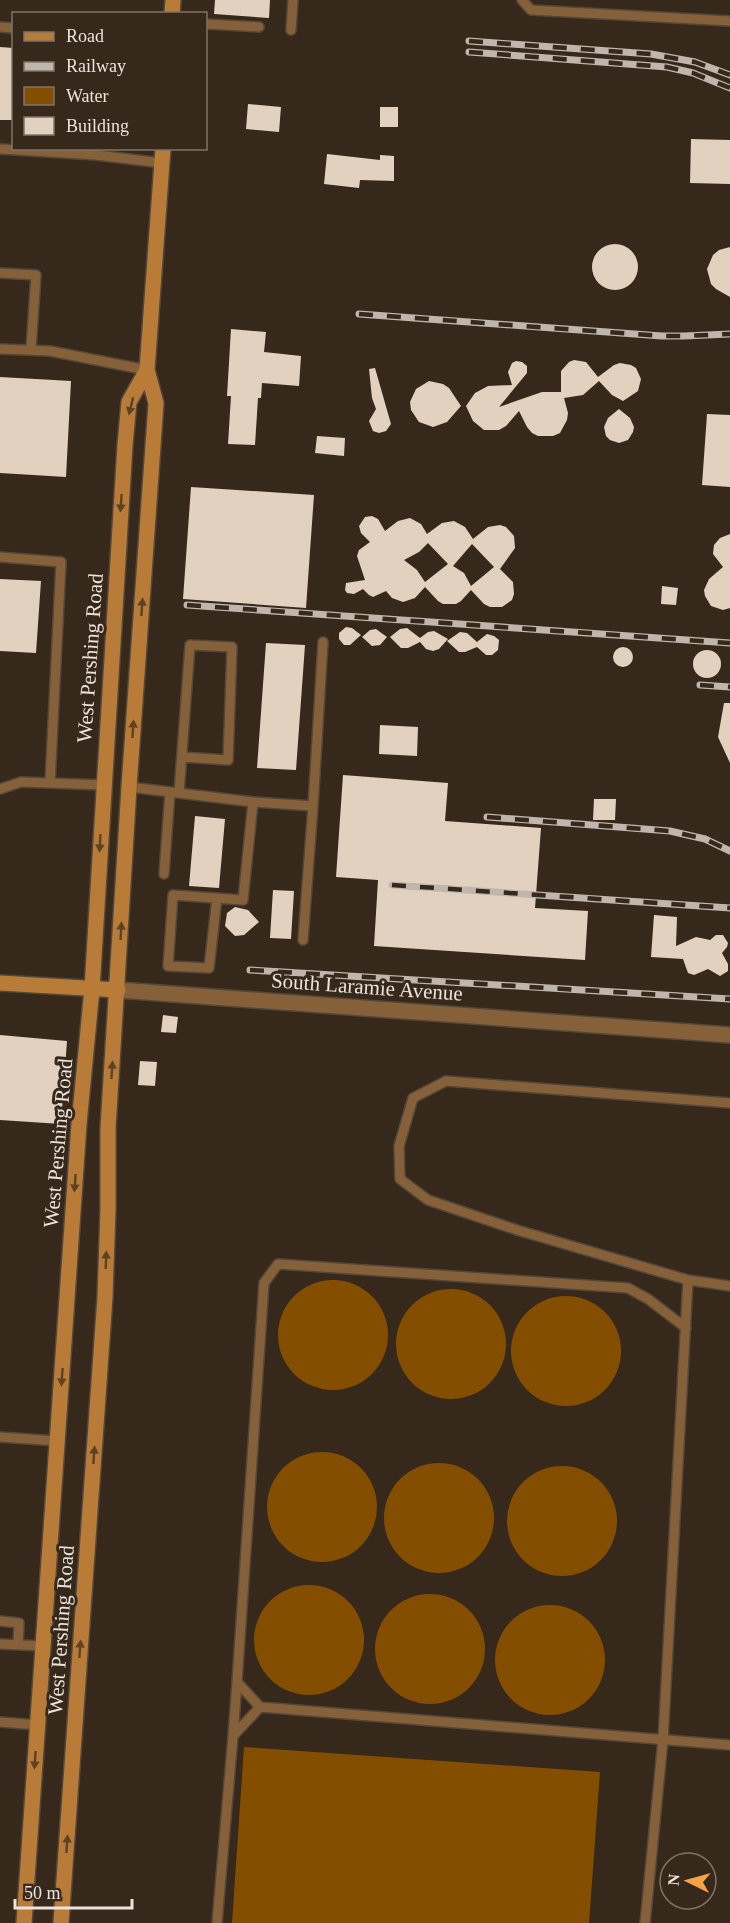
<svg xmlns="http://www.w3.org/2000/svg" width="730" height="1923" font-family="'Times New Roman',serif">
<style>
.water{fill:#844e00}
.building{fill:#e3d1c0;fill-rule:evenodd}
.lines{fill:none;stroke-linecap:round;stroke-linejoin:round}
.lane-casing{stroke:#53473a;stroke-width:12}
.street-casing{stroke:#53473a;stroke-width:18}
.secondary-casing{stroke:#53473a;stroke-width:18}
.lane{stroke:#866038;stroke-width:9}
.street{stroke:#866038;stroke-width:15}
.secondary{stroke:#b97c38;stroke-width:15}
.rail-casing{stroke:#c0b6ad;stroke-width:7}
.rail{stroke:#36291b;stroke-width:4.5;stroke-dasharray:14;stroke-linecap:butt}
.oneway{fill:#5d4224}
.labels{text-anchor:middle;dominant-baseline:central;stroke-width:6;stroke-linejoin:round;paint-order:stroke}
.street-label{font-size:21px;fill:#ece3db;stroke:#36291b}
</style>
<rect width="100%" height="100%" fill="#36291b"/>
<path class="water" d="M278 1335a55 55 0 1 1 110 0a55 55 0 1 1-110 0Z
M396 1344a55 55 0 1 1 110 0a55 55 0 1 1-110 0Z
M511 1351a55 55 0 1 1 110 0a55 55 0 1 1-110 0Z
M267 1507a55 55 0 1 1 110 0a55 55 0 1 1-110 0Z
M384 1518a55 55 0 1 1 110 0a55 55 0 1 1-110 0Z
M507 1521a55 55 0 1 1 110 0a55 55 0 1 1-110 0Z
M254 1640a55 55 0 1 1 110 0a55 55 0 1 1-110 0Z
M375 1649a55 55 0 1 1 110 0a55 55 0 1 1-110 0Z
M495 1660a55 55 0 1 1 110 0a55 55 0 1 1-110 0Z
M244 1747 600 1772 589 1923H232Z"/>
<path class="building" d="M215 0H270L269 18 214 14Z
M0 47 14 48V120H0Z
M248 104 281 107 279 132 246 129Z
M380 107H398V127H380Z
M691 139 730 140V184L690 183Z
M327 154 380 160V155L394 156V181L360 180 359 188 324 184Z
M592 267a23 23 0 1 1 46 0a23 23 0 1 1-46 0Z
M730 247V297L716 289 711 284 707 269 713 255 719 250Z
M231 329 266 332 264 352 301 356 299 386 262 383 261 398H258L255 445 228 444 231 396H227Z
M574 360 586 362 598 377 614 365 620 363 631 365 636 368 641 379 638 391 623 401 612 395 599 381 583 395 564 398 568 413 567 420 560 433 553 436H538L532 433 527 427 519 411 506 426 499 430H484L473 421 466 406 475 393 488 386 512 385 508 372 512 363 516 361 522 362 527 366V373L499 407 542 392H561V371L569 362Z
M375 368 391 424 386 431 379 433 373 431 369 421 376 409 372 398 369 369Z
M0 377 71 381 66 477 0 473Z
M429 381 443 384 449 388 461 406 447 422 433 427 419 422 411 410 410 402 416 389Z
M619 409 630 418 634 427 633 432 628 440 619 443 610 440 606 436 604 427 608 418Z
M707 414 730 415V487L702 485Z
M317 436 345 438 344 456 315 453Z
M191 487 314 495 306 608 183 599Z
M372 516 378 519 385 531 398 521 410 518 421 524 427 534 442 523 454 521 465 527 473 539 488 527 500 525 506 527 514 536 515 548 500 569 513 582 514 594 512 600 502 607H490L484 604 471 590 461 601 456 604H443L438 601 425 587 415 598 403 602 392 598 386 591 373 597 369 595 363 589 354 594 347 593 345 590 346 583 365 580 357 556 359 550 370 542 361 533 359 526 365 517ZM428 543 448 564 425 582 417 570 404 560 419 552ZM472 544 494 567 471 586 464 573 453 566Z
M730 534V608L723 610 711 606 705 596 704 590 709 579 723 567 713 554 714 545 720 538Z
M0 579 41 581 36 653 0 651Z
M662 586 678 588 676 605 661 604Z
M346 627 352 628 361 635 350 645H344L339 639V633Z
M407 628 420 638 428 632 434 631 448 639 439 649 433 651 426 649 420 642 408 648H401L390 637 400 629Z
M376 629 387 637 380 645 372 646 362 637 370 630Z
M460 632 467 633 477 642 487 634 494 636 499 640 498 650 492 655H486L477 647 465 652H459L447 641Z
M266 643 305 645 296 770 257 768Z
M613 657a10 10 0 1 1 20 0a10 10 0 1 1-20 0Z
M693 664a14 14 0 1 1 28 0a14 14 0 1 1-28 0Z
M724 703H730V763L718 737Z
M380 725 418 727 417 756 379 754Z
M343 775 448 783 445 821 541 828 535 908 588 911 585 960 374 946 378 880 336 877Z
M594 799H616L615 820H593Z
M195 816 225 819 219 888 189 886Z
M273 890 294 891 291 939 270 938Z
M235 907 248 910 259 922 244 935 235 936 225 926 227 913Z
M654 915 677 917 676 946 696 937 710 940 716 935H723L728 943 727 947 722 953 728 964V971L720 976 708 969 694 975 688 973 683 959 651 957Z
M163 1015 178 1017 176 1033 161 1032Z
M0 1035 67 1041 61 1124 0 1120Z
M140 1061 157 1062 155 1086 138 1085Z"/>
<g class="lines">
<g class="lane-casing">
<path id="lane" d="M522 0 531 10 730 21
M206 24 259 27
M0 27 14 28
M291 30 293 0
M0 149 96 155 162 163
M0 273 36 275 31 349
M0 349 50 351 147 370
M0 557 61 562 50 783
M129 787 253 802 243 900 173 895 168 966 209 968 217 898
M0 789 21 782 104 785
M179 793 190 645 232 647 228 760 182 757
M253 802 313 806 323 642
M164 874 170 792
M303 940 313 806
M688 1280 730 1286
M0 1437 57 1441
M0 1621 19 1623 18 1645
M0 1644 43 1646
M260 1707 237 1682 264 1283 278 1264 628 1288 648 1299 686 1328
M0 1722 38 1725
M233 1736 237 1682
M217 1923 233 1736 260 1707 730 1745
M645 1923 663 1740 688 1280 517 1230 428 1200 400 1179 399 1146 413 1098 446 1081 730 1103"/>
</g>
<g class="street-casing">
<path id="street" d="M118 990 730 1035"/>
</g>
<g class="secondary-casing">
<path id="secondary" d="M172 14 173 0
M0 983 118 990
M24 1923 79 1124 92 989 125 445 129 402 147 370
M61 1923 105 1297 108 1209V1128L129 787 156 403 147 370 163 148"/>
</g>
<use href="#lane" class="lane"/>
<use href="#street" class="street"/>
<use href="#secondary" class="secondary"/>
<g class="rail-casing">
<path id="rail" d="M469 41 651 54 695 62 730 75
M469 52 667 67 693 73 730 88
M359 314 662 336H684L730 334
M187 605 730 643
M700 685 730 687
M487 817 670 831 705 839 730 851
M392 885 730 908
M250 970 730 999"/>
</g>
<use href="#rail" class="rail"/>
</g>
<defs><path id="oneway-solid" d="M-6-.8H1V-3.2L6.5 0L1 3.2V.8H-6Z" transform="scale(1.5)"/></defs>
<g class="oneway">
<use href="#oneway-solid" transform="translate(131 406) rotate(104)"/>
<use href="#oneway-solid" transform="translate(121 503) rotate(94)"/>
<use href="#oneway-solid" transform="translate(142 607) rotate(-86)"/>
<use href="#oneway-solid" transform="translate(133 729) rotate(-86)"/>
<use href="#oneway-solid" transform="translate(100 843) rotate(93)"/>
<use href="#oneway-solid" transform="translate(121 931) rotate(-87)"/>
<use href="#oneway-solid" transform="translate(112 1070) rotate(-86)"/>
<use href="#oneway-solid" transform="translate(75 1183) rotate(94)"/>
<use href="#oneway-solid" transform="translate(106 1260) rotate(-88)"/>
<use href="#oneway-solid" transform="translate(62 1377) rotate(94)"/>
<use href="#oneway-solid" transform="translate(94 1455) rotate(-86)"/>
<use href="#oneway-solid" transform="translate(80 1649) rotate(-86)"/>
<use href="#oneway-solid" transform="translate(35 1760) rotate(94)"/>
<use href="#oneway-solid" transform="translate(67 1844) rotate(-86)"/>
</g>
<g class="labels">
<g class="street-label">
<text transform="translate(90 658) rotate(-86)">West Pershing Road</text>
<text transform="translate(367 987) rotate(4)">South Laramie Avenue</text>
<text transform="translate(58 1143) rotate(-85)">West Pershing Road</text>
<text transform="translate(61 1630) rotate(-86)">West Pershing Road</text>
</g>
</g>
<rect x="12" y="12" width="195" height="138" fill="#36291b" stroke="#7f7368" stroke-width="1.5"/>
<rect x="24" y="32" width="30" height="9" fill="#b97c38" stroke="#7f7368" stroke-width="1.5"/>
<text x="66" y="42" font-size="18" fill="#ece3db">Road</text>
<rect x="24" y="62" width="30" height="9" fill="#c0b6ad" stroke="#7f7368" stroke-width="1.5"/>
<text x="66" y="72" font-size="18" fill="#ece3db">Railway</text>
<rect x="24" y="87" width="30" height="18" fill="#844e00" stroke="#7f7368" stroke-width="1.5"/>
<text x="66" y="102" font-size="18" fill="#ece3db">Water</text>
<rect x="24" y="117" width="30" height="18" fill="#e3d1c0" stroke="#7f7368" stroke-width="1.5"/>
<text x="66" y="132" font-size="18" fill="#ece3db">Building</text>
<g transform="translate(688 1881) rotate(275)"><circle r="28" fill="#36291b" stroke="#7f7368" stroke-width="1.5"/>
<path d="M0-4.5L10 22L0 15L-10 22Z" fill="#f5a345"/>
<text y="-9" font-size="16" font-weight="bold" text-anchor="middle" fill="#ece3db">N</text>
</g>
<path d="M15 1899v9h117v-9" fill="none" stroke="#ece3db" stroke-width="3"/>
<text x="24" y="1899" font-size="18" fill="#ece3db" stroke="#36291b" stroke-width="4.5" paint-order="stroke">50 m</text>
</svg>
